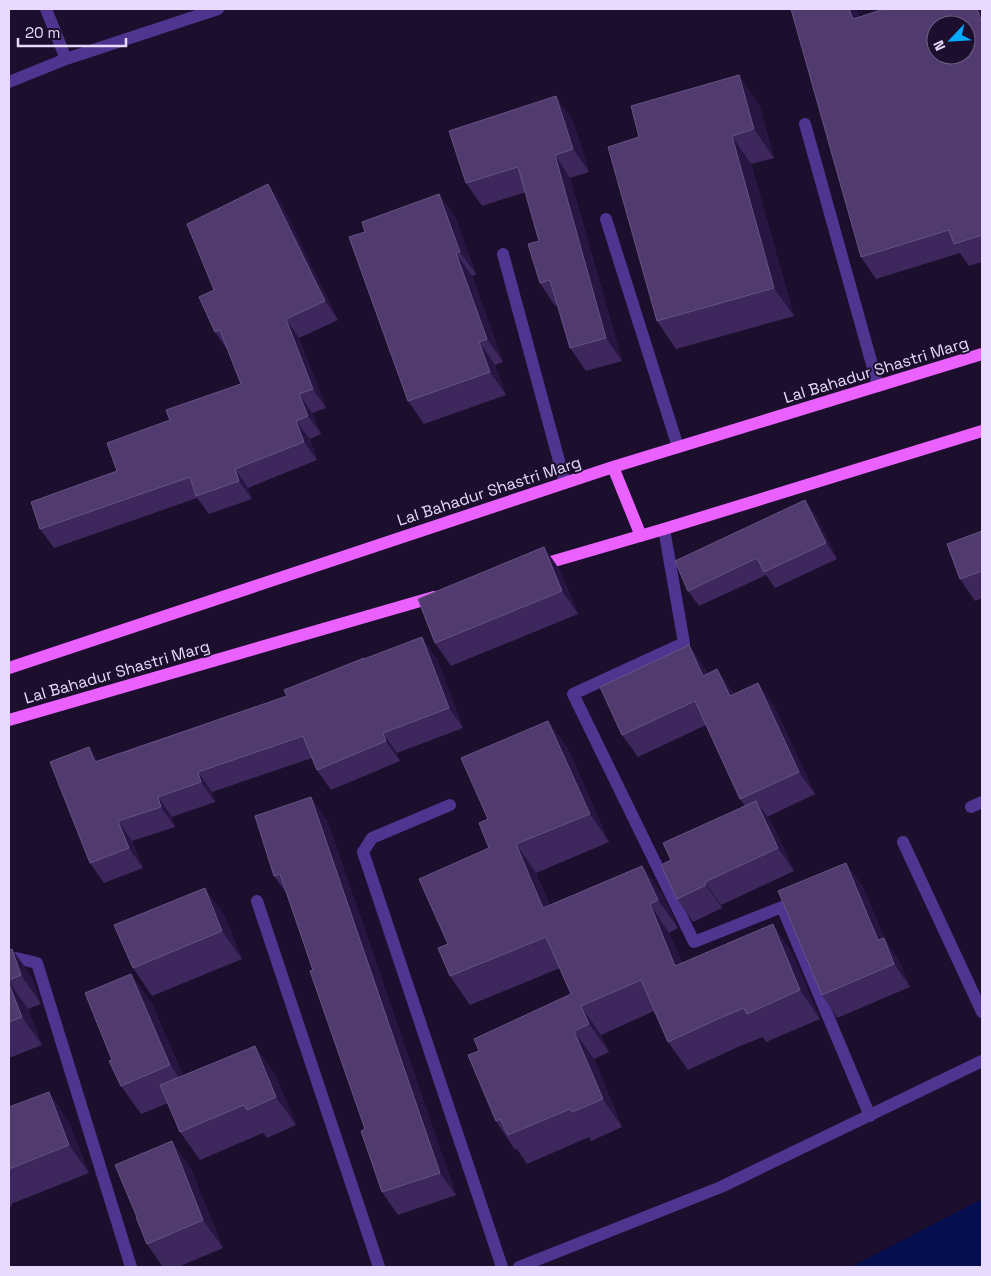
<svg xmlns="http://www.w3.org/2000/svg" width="991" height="1276" font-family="'Space Grotesk',sans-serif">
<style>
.water{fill:#050e4f}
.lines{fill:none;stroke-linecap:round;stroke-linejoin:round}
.minor{stroke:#4f3590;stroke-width:12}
.major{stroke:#eb61ff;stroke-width:12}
.wall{fill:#3e275c}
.shaded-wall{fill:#281542}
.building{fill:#503a6e;stroke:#685384;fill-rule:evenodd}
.labels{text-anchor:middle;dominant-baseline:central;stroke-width:4;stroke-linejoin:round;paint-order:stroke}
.street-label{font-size:16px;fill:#e8daff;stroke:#1b0f2d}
</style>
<rect width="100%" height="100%" fill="#1b0f2d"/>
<path class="water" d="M982 1199V1267H851Z"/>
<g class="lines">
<path class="minor" d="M46 9 66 59
M9 82 66 59 218 9
M805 124 878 386
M606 219 678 447
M503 254 565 483
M664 529 684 643 573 694 694 942 782 907 870 1116
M450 805 372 838 363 852 502 1267
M971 807 982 802
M903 842 982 1012
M257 901 379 1267
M9 961 16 958 37 963 131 1267
M519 1267 721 1187 982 1061"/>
<path class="major" d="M613 467 641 536
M537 566 664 529 982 431
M9 668 613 467 982 354
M9 720 434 597"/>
</g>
<path class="wall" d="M982 9V262L969 266 960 253 876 279 861 257 860 17Z
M759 104 774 158 751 164 794 316 676 349 657 321 639 137Z
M572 119 589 172 570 178 622 361 586 371 570 348 558 305 555 306 540 283 539 241 526 192 482 206 466 183Z
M439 194 455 217 476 274 472 276 503 362 495 365 506 395 424 424 408 401 365 232Z
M281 203 338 320 299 338 326 408 312 413 321 434 310 439 317 460 248 488 252 499 209 514 197 498 54 548 40 529 117 471 170 420 241 384 227 349 215 332 214 290Z
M816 516 837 559 775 588 766 575 699 606 688 591Z
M982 531V598L975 601 960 579Z
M560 570 578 614 451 666 435 643Z
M436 657 463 728 397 753 400 761 331 790 317 770 312 758 212 792 215 802 172 817 175 827 132 841 143 868 104 883 90 863 99 760 287 696 364 659Z
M705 668 707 674 733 692 734 694 774 706 815 794 767 817 772 823 794 871 721 905 722 908 693 922 677 899 671 860 745 806 740 799 706 725 638 757 622 735Z
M548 721 568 749 609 842 536 873 550 905 642 866 662 894 678 928 669 933 682 963 792 953 820 1019 766 1042 763 1037 740 1046 688 1070 668 1042 654 1011 601 1035 609 1052 594 1059 622 1127 591 1141 589 1137 527 1164 517 1149 515 1150 496 1121 479 1051 571 994 560 968 470 1005 450 976 448 944 489 848 488 819Z
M327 820 456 1195 398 1215 382 1192 365 1129 287 894 274 876Z
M862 885 885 940 899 961 910 987 837 1018 822 995Z
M225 916 242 959 152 996 133 968Z
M9 950 32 977 41 1004 28 1009 42 1045 9 1058Z
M151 1002 183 1076 275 1074 296 1125 267 1138 263 1133 200 1160 180 1132 168 1103 141 1114 121 1086 112 1060Z
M9 1107 68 1120 89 1173 11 1204 12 1206 9 1207Z
M191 1169 223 1248 178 1267H163L147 1244 137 1217Z"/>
<path class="shaded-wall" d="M849 9H857L868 41 853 19Z
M977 9H982V23Z
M739 75 759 104 774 158 754 129Z
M556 96 572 119 589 172 573 149Z
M732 136 751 164 794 316 774 288Z
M555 155 570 178 622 361 606 338Z
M268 184 281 203 338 320 325 301Z
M439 194 455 217 476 274 460 252Z
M456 253 472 276 503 362 487 339Z
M286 319 299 338 326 408 313 389Z
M479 342 495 365 506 395 490 372Z
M299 394 312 413 321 434 308 416Z
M296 421 310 439 317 460 304 442Z
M235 469 248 488 252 499 239 481Z
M805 500 816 516 837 559 826 543Z
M544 547 560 570 578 614 562 591Z
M422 637 436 657 463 728 449 708Z
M689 645 705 668 719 698 703 676Z
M717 669 733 692 746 718 730 696Z
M758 683 774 706 815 794 799 772Z
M548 721 568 749 609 842 590 814Z
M383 733 397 753 400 761 386 741Z
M89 747 103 767 95 762Z
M198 772 212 792 215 802 201 782Z
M158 797 172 817 175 827 161 807Z
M311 797 327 820 456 1195 440 1173Z
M756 801 772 823 794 871 778 848Z
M118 821 132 841 143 868 129 848Z
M516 844 536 873 563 936 543 908Z
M846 863 862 885 885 940 899 961 910 987 878 940Z
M642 866 662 894 678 928 658 900Z
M705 882 721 905 722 908 706 885Z
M205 888 225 916 242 959 222 931Z
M650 904 669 933 695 995 675 966Z
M773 924 792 953 820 1019 800 990Z
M12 949 32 977 41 1004 21 975Z
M131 974 151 1002 190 1093 170 1065Z
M9 982 28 1009 42 1045 22 1017Z
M581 1006 601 1035 609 1052 589 1024Z
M574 1031 594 1059 622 1127 603 1099Z
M255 1046 275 1074 296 1125 276 1097Z
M49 1092 68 1120 89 1173 69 1145Z
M172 1141 191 1169 223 1248 203 1220Z"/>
<path class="building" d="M791 9H849L853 19 884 9H977L982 23V235L954 244 949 230 861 257ZM936 25H966V55H936Z
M739 75 754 129 732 136 774 288 657 321 608 147 639 137 631 106Z
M556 96 573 149 555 155 606 338 570 348 550 280 540 283 528 244 539 241 518 167 466 183 449 131Z
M268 184 325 301 286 319 313 389 299 394 308 416 296 421 304 442 235 469 239 481 196 496 190 477 40 529 31 502 117 471 107 443 170 420 166 410 241 384 220 330 215 332 199 297 214 290 187 224Z
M439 194 460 252 456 253 487 339 479 342 490 372 408 401 349 237 365 232 362 222Z
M805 500 826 543 764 572 757 558 688 591 675 561Z
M982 531V571L960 579 947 544Z
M544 547 562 591 435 643 418 599Z
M422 637 449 708 383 733 386 741 317 770 303 736 198 772 201 782 158 797 161 807 118 821 129 848 90 863 50 762 89 747 95 762 287 696 284 690 364 658V659Z
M689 645 703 676 717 669 730 696 758 683 799 772 740 799 695 701 622 735 600 687Z
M548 721 590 814 516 844 543 908 642 866 658 900 650 904 675 966 773 924 800 990 747 1014 744 1008 720 1018 668 1042 641 980 581 1006 589 1024 574 1031 603 1099 572 1112 570 1109 508 1135 500 1119 496 1121 468 1055 479 1051 474 1039 571 994 546 937 450 976 438 948 448 944 419 879 489 848 479 823 488 819 461 758Z
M311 797 440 1173 382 1192 361 1131 365 1129 310 971 313 970 280 874 274 876 255 816Z
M756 801 778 848 705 882 706 885 677 899 661 865 671 860 663 843Z
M846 863 878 940 884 938 894 964 822 995 778 891Z
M205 888 222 931 133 968 114 925Z
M12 949 21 975 9 980V950Z
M131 974 170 1065 121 1086 109 1061 112 1060 85 993Z
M9 984 22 1017 9 1022Z
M255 1046 276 1097 247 1110 244 1105 180 1132 160 1085Z
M49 1092 69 1145 9 1169V1107Z
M172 1141 203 1220 147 1244 136 1217H137L115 1165Z"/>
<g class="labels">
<g class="street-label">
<text transform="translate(876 370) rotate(-17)">Lal Bahadur Shastri Marg</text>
<text transform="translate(489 491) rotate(-18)">Lal Bahadur Shastri Marg</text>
<text transform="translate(117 672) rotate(-16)">Lal Bahadur Shastri Marg</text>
</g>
</g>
<rect width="991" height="1276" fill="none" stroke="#e8daff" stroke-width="20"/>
<g transform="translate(951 40) rotate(245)"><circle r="24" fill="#1b0f2d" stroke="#6d6081"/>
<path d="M0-4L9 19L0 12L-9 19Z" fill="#06a9ff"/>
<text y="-8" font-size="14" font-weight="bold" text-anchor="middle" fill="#e8daff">N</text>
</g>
<path d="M18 38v8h108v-8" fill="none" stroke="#e8daff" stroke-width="2.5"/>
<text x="25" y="38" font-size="15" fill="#e8daff" stroke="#1b0f2d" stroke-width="4" paint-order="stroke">20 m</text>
</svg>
